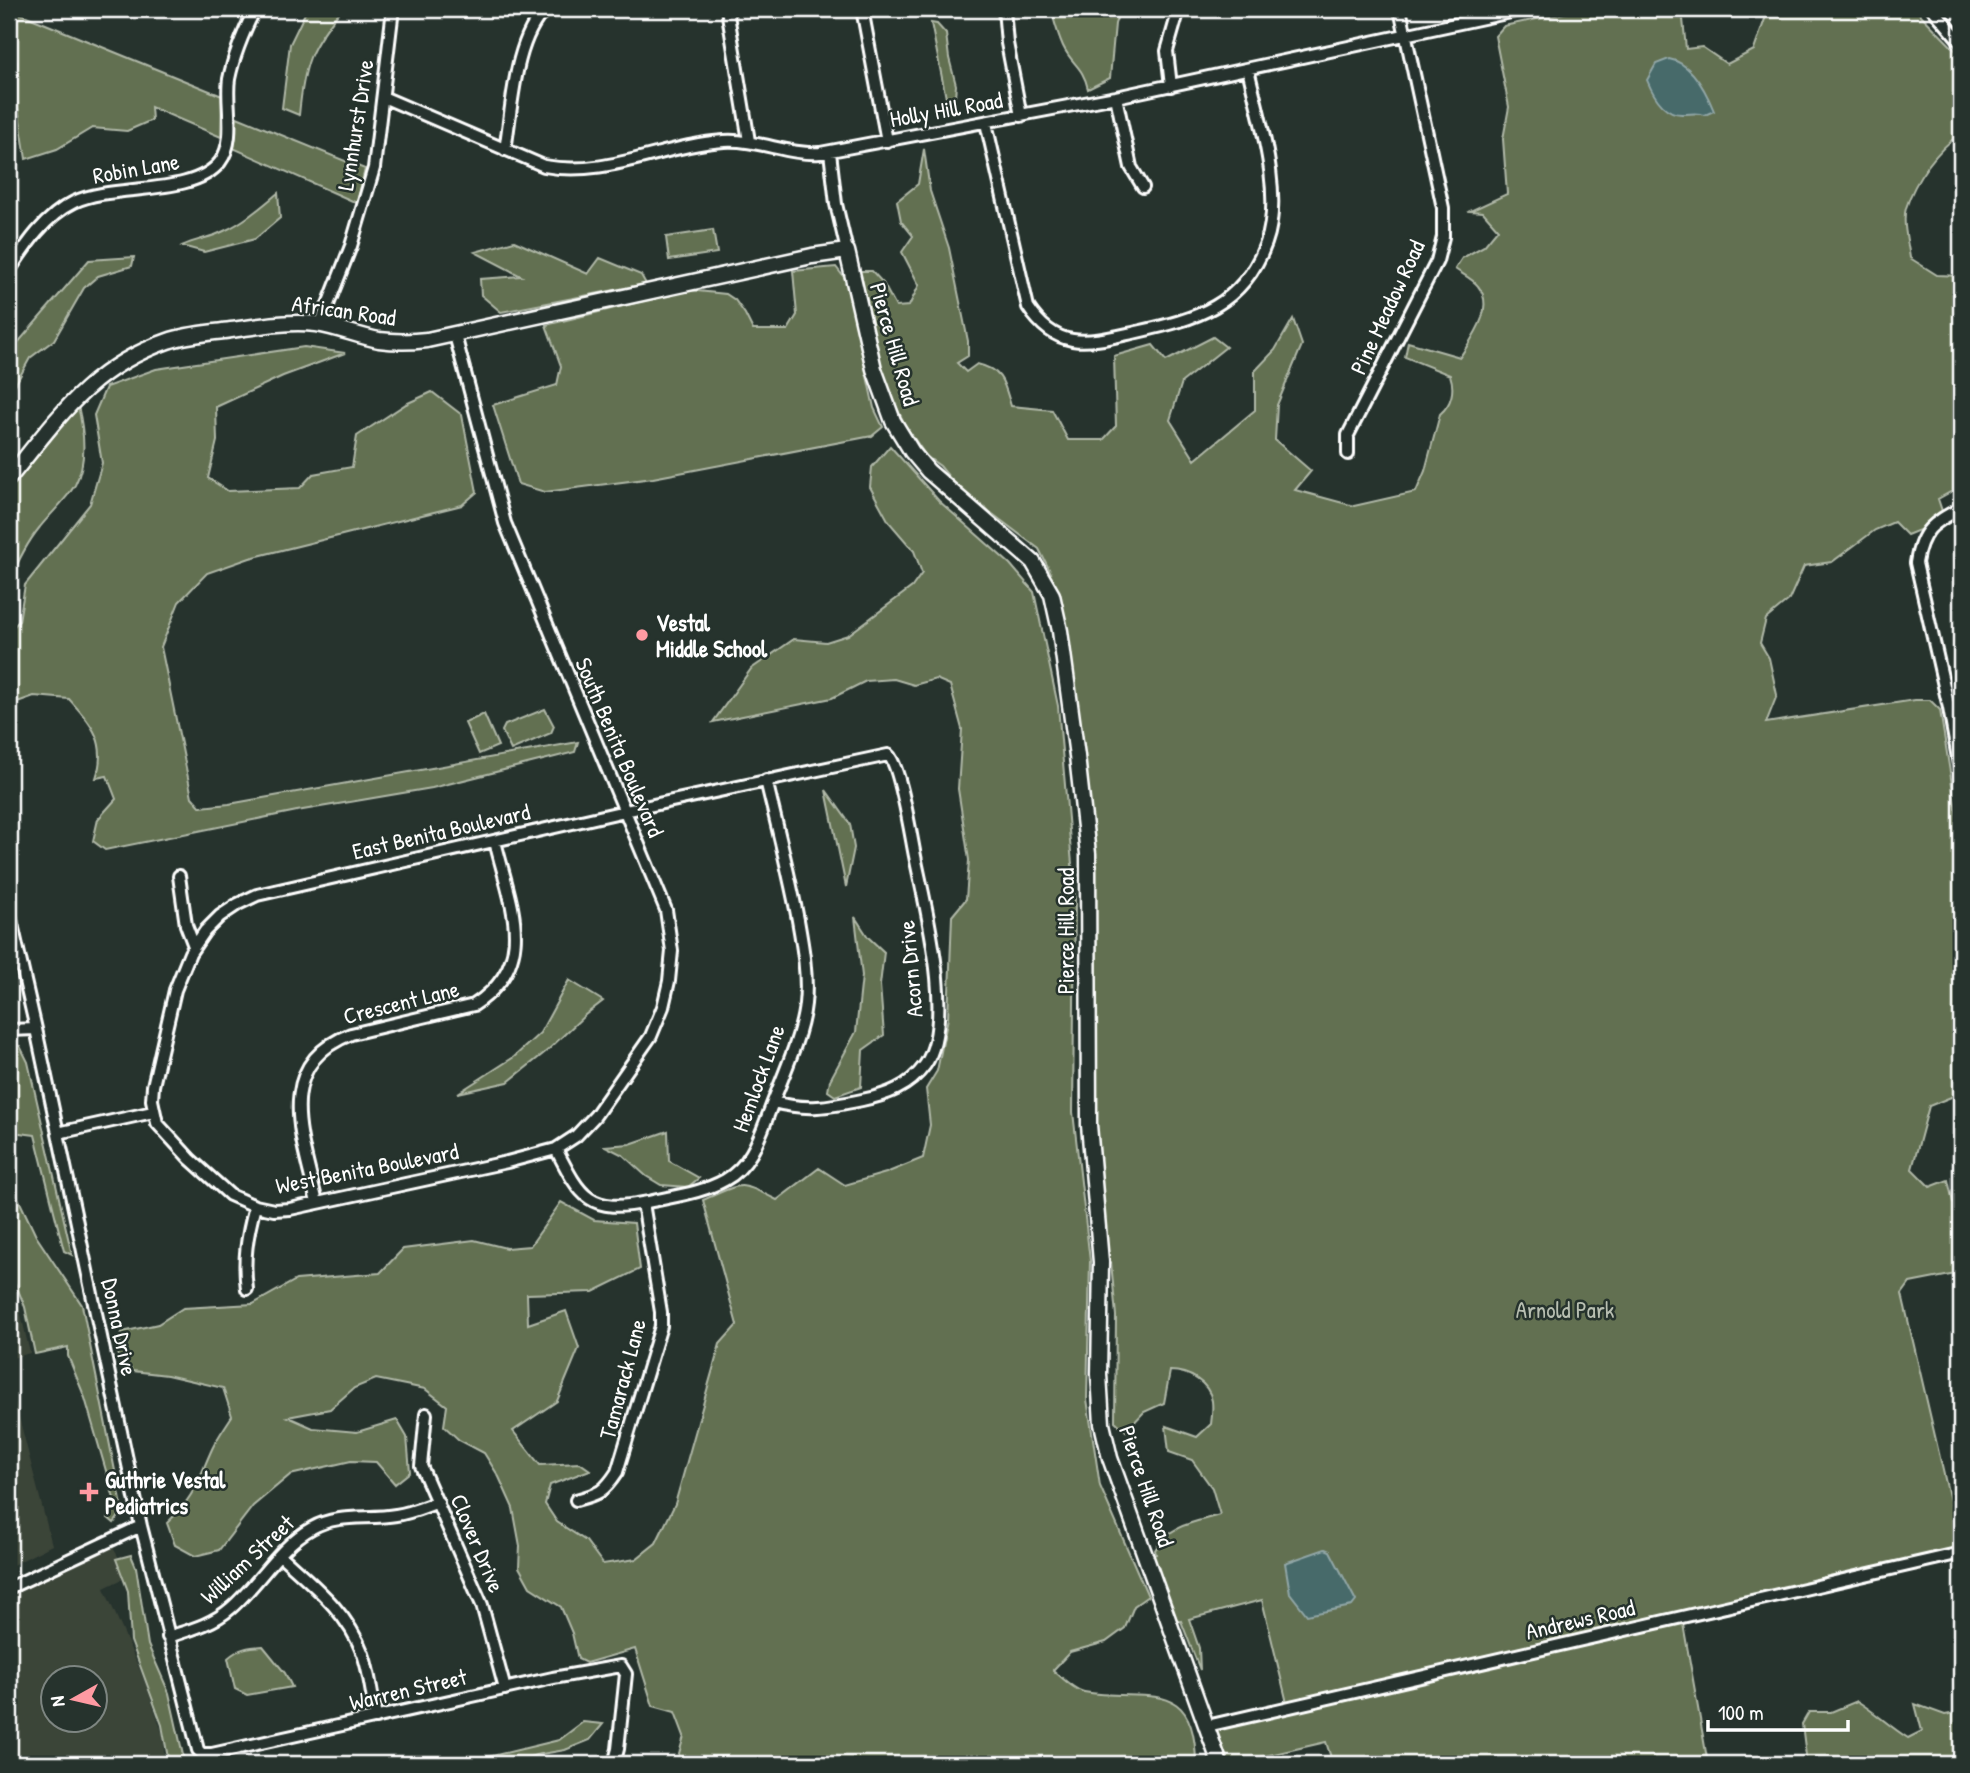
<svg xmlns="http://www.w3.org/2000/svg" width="1970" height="1773" font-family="'Patrick Hand',sans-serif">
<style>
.built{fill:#3b4439;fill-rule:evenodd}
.green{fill:#627051;stroke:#b0b8a8;stroke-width:2}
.water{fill:#476b6b;stroke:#91a6a6;stroke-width:2}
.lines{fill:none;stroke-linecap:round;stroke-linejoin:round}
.minor-casing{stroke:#fff;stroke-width:16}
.tertiary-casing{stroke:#fff;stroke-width:19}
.minor{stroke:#26332d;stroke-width:10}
.tertiary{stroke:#26332d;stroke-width:14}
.poi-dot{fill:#ff9aa2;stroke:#26332d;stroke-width:2.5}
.labels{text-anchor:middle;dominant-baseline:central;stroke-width:5;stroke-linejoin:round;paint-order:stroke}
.street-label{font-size:23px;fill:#fff;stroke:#26332d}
.poi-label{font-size:23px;font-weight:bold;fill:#fff;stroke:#26332d;text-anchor:start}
.park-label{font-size:23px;fill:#b8bfb1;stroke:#26332d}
</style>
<rect width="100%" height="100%" fill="#26332d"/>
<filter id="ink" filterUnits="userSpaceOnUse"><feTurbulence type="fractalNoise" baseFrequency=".0143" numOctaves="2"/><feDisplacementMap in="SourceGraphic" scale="14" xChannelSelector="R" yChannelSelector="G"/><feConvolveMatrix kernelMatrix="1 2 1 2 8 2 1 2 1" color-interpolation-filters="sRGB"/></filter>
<g filter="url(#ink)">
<path class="built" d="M9 1280 19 1306 30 1353 9 1359Z
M9 1378 52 1545 9 1567Z
M111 1544 129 1576 104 1588 146 1684 164 1738V1764H9V1594ZM52 1678H94V1720H52Z"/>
<path class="green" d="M9 9 222 96 221 137 151 107 152 120 127 131 92 128 57 149 26 159 17 101V62L9 49Z
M307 9H342C309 48 304 64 299 115L282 108 290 44Z
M1060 9H1120L1115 24 1110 78 1088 89C1083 66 1072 65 1063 46 1058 35 1055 24 1052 13Z
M1583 9H1682L1686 49 1702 47 1727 64 1754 50 1766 16 1762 9H1915L1961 56V133C1937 150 1915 179 1906 208 1902 222 1908 243 1910 258L1937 275 1961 276V486L1938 499 1942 511 1922 529 1907 535 1894 522 1875 530 1832 562 1804 566 1789 600 1766 619 1760 643 1769 658 1777 695 1766 723 1915 700H1930L1940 710 1959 828H1961V1093L1929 1106 1912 1169 1930 1187 1948 1180 1953 1202 1961 1206V1273L1910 1283 1902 1294 1961 1548 1682 1618 1708 1764H1333L1326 1742 1230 1764H1220L1207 1726 1288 1707 1262 1600 1189 1619 1199 1648 1200 1670 1181 1621 1171 1623 1147 1557 1156 1554 1155 1550C1168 1525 1195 1522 1220 1515L1212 1488 1192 1460 1169 1452 1166 1426 1197 1437 1211 1424C1212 1417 1213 1409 1212 1401 1209 1382 1188 1371 1170 1371L1164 1403 1144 1412 1126 1431 1115 1421 1116 1316 1111 1262H1101L1089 1125V888L1077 756 1042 575 1051 573 1039 549 958 488 940 466 926 456 905 425 885 383 878 357 859 271H872L883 283 896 307 909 306 919 285 902 252 913 236 901 221 897 201 918 184 924 149 930 191 949 248 968 341V356L957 363 966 372 977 364C1003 370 1004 383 1011 406L1052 410 1068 440H1103L1116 426 1114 356 1153 345 1166 361 1213 337 1226 347 1182 382 1170 420 1195 460 1255 410V371L1275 350 1293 319 1302 345 1277 405 1275 440 1311 471 1295 490 1354 506 1416 492 1425 471 1440 414C1452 404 1455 389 1450 375L1405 357 1408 342 1460 357C1472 338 1496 308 1478 286 1473 279 1462 274 1455 269L1462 258 1484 246 1498 229 1483 212 1470 211 1507 194 1503 139 1509 107 1495 36 1504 26Z
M931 23 937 24 946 34 949 58 956 85 954 108H948Z
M237 117 365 169 357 203 233 148Z
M278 193 280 218 255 239 204 252 182 246C196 239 211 238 224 231 244 222 261 207 278 193Z
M713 230 717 253 669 260 666 237Z
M514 241 588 274 600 258 641 275 646 284 501 312 481 295 480 279 521 276 475 252Z
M134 257 132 266 98 276 84 288 54 340 30 358 9 396V353L89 260Z
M836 267 846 280 874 408 883 427 872 436 653 478 545 492 518 484 493 405 557 385 561 366 546 325 688 290 726 294 735 300 745 314 753 330H788L797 315 793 271Z
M304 347 345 353 283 376 216 407 217 441 208 478 228 491 300 488 313 474 352 467 357 436 406 404 432 392 462 415 477 492 462 505 250 558 207 573 179 602 161 647 192 797 201 807 229 804 578 742 575 752 432 788 297 811 105 850 93 841 98 819 116 799 107 776 96 778C108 742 92 725 69 699L34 696 9 705V631L19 621 25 585 90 504 102 463 94 415 106 387 156 369Z
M78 406C84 431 88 461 75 485 66 500 51 513 40 527 26 544 17 563 9 583V490Z
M890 446 939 501 1010 564 1034 592 1058 706 1075 898 1073 1112 1090 1261 1087 1399 1100 1486 1148 1596 1134 1606 1125 1628 1106 1642 1070 1652 1053 1670C1061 1677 1074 1690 1084 1692 1146 1703 1195 1674 1196 1764H676L684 1736 675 1712 653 1706 635 1649 586 1663 578 1659 572 1633 561 1607 530 1587 519 1567 520 1546 513 1508 499 1477 484 1453 459 1440 444 1426 447 1406 425 1389 376 1379 354 1388 330 1409 288 1417 313 1428 357 1432 397 1420 407 1437 410 1472 395 1484 376 1462 351 1461 290 1475 253 1506 219 1550 195 1556 175 1545 167 1523C195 1497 197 1482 212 1449 217 1438 225 1427 232 1416L223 1388 167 1375 133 1371 118 1356 122 1332 158 1324 183 1308 253 1304 296 1280 380 1273 403 1249 474 1240 506 1248 530 1246 561 1202 594 1220 634 1223 640 1269 593 1292 527 1294 528 1324 566 1311 579 1348 557 1401 513 1431 540 1465 580 1463 590 1470 550 1485 545 1504 557 1522 586 1541 603 1564 636 1559 656 1543 675 1504 720 1344 737 1325 703 1200C743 1183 737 1180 777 1200L819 1168 845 1185 886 1173 923 1158 930 1125 926 1089 937 1071 948 1018 952 916 966 899 969 860 958 789 962 729 950 685 936 679 914 685 894 679 866 681 832 698 713 722 751 669 794 639 826 642 848 635 912 587 922 573 914 551 889 522 870 487 872 467Z
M545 709 554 726 551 733 511 750 502 731 505 725Z
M484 714 498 746 479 754 465 723Z
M826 790 850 824 854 848 846 887Z
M855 917 868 937 884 952 880 985 884 1035 863 1050 861 1087 835 1096 828 1091 830 1080 856 1032 862 976Z
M569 980 603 1001 585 1015 548 1050 508 1082 458 1093 514 1057 540 1033Z
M9 1043 20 1046 28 1062 72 1255 64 1251 35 1135 12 1132 9 1137Z
M668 1131 669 1161 699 1178 688 1187 661 1185 646 1176 623 1155 605 1146 630 1144Z
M9 1179 36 1236 82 1305 123 1511 114 1523 108 1518 115 1502 85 1398 68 1356V1347L35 1354 25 1307 9 1268Z
M131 1555 136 1567 148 1645 169 1693 185 1764H169L162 1725 131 1641 128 1591 116 1559Z
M263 1646 285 1673 292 1687 247 1695 235 1689 228 1658C239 1648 248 1647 263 1646Z
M1857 1701C1875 1712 1890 1727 1908 1738L1922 1731 1915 1704 1945 1715 1961 1712V1764H1807L1802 1724 1809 1712H1831Z
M583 1722 603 1724 590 1740 565 1750 536 1755 508 1764H459L559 1740Z"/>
<path class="water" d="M1669 59C1692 63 1706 91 1714 111L1705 115C1696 112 1692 114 1683 114 1664 115 1653 95 1647 80L1656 64Z
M1325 1549 1330 1551 1356 1601 1352 1606 1307 1615 1290 1593 1285 1563Z"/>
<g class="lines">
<g class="minor-casing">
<path id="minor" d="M727 9 749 141
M862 9 887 141
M1004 9 1007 43 1021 116
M1933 9 1961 42
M1171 86 1167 51 1179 9
M383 97 544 166C606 178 663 145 724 141 758 139 787 155 820 153L1116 97 1525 9
M1116 97 1131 167 1143 187
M986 123 1028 307C1058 353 1090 342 1137 332 1196 319 1243 306 1266 243 1284 195 1259 118 1248 69
M505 150C512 109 514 38 546 9
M830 152 836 204 847 251
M9 271C26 245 45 216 74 202 113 183 193 197 220 162 237 139 225 104 229 79 234 54 244 31 255 9
M320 325 351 246 374 168 393 9
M455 335 505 523 666 910 672 951 669 981 663 1007 651 1036 595 1116 576 1136 556 1149 507 1162 290 1209 274 1210 255 1206 230 1195 190 1159 157 1123 152 1100 153 1086 175 990 190 953 205 931 220 916 238 904 257 895 625 811 888 755C900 764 911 837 915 856 925 906 956 1021 925 1065 909 1087 887 1095 862 1100 828 1107 807 1111 773 1102
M1348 454V435L1437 261 1443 237V208L1400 9
M1961 508C1933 523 1921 530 1916 563L1949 708 1961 775
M179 876 186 925 194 946
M9 911 36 1029 141 1526 198 1750 202 1754H212L553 1678 621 1666 626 1674 618 1749 614 1764
M9 1030 36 1029
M58 1133 153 1112
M556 1149C581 1198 589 1214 648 1202 674 1196 702 1193 725 1180 751 1166 760 1136 770 1110 781 1080 802 1036 805 1004 808 976 803 948 798 920 789 873 777 826 766 780
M317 1203C303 1140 271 1065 351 1034L474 1005C540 962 510 904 495 841
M247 1289C243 1259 247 1236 255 1206
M426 1414 421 1466 482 1605 505 1689
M576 1500C599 1494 604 1492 617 1472L661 1326V1312L643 1203
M280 1555C313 1585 347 1611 363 1654 370 1674 372 1697 376 1718
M9 1588 141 1526
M168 1637C190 1630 213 1624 231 1608 259 1584 279 1546 312 1528 338 1513 368 1520 396 1515 411 1513 424 1507 438 1502
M1207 1726 1961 1553"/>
</g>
<g class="tertiary-casing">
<path id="tertiary" d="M9 478C58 418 90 368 168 341 188 334 210 333 231 330 259 326 288 321 316 324 337 327 358 336 379 340 395 342 410 342 427 340L812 256 847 251 874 369 893 421 912 452 928 471 1033 562 1052 595 1060 631 1077 756 1088 854 1089 1125 1101 1262 1099 1374 1102 1424 1110 1458 1220 1764"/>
</g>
<use href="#minor" class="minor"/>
<use href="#tertiary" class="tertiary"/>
</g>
</g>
<g class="poi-dot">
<circle cx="642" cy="635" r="7"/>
<path d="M85.5 1481.5h7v7h7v7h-7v7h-7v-7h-7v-7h7z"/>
</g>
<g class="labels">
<g class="street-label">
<text transform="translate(946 109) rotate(-10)">Holly Hill Road</text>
<text transform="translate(355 125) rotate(-81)">Lynnhurst Drive</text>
<text transform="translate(136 168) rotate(-10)">Robin Lane</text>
<text transform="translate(1387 307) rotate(-65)">Pine Meadow Road</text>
<text transform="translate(344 310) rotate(8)">African Road</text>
<text transform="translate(895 344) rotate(74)">Pierce Hill Road</text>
<text transform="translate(620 747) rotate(67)">South Benita Boulevard</text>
<text transform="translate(441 831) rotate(-13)">East Benita Boulevard</text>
<text transform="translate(1065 931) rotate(-90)">Pierce Hill Road</text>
<text transform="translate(910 969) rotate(-95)">Acorn Drive</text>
<text transform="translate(401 1002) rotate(-14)">Crescent Lane</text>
<text transform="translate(758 1078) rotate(-70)">Hemlock Lane</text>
<text transform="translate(367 1168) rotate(-11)">West Benita Boulevard</text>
<text transform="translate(120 1327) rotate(78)">Donna Drive</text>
<text transform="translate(622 1379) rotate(-75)">Tamarack Lane</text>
<text transform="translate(1147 1486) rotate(71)">Pierce Hill Road</text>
<text transform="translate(478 1543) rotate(67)">Clover Drive</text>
<text transform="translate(247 1559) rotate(-43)">William Street</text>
<text transform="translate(1580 1619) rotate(-13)">Andrews Road</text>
<text transform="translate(408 1689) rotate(-13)">Warren Street</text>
</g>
<g class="poi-label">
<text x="656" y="622">Vestal<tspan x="656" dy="26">Middle School</tspan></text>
<text x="105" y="1479">Guthrie Vestal<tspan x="105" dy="26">Pediatrics</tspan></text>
</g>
<g class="park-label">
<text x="1565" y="1309">Arnold Park</text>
</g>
</g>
<rect width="1970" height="1773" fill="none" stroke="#26332d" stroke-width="35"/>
<rect x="18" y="18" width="1935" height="1738" fill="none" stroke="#fff" stroke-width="2.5" filter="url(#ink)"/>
<g transform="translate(74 1699) rotate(262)"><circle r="33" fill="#26332d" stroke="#7d8581" stroke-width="2"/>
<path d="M0-5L12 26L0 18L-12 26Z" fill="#ff9aa2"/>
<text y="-10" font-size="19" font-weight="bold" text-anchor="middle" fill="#ffffff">N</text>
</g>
<path d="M1708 1720v10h140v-10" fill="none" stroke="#ffffff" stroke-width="3.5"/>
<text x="1718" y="1720" font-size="21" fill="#ffffff" stroke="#26332d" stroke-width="5" paint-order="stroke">100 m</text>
</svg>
